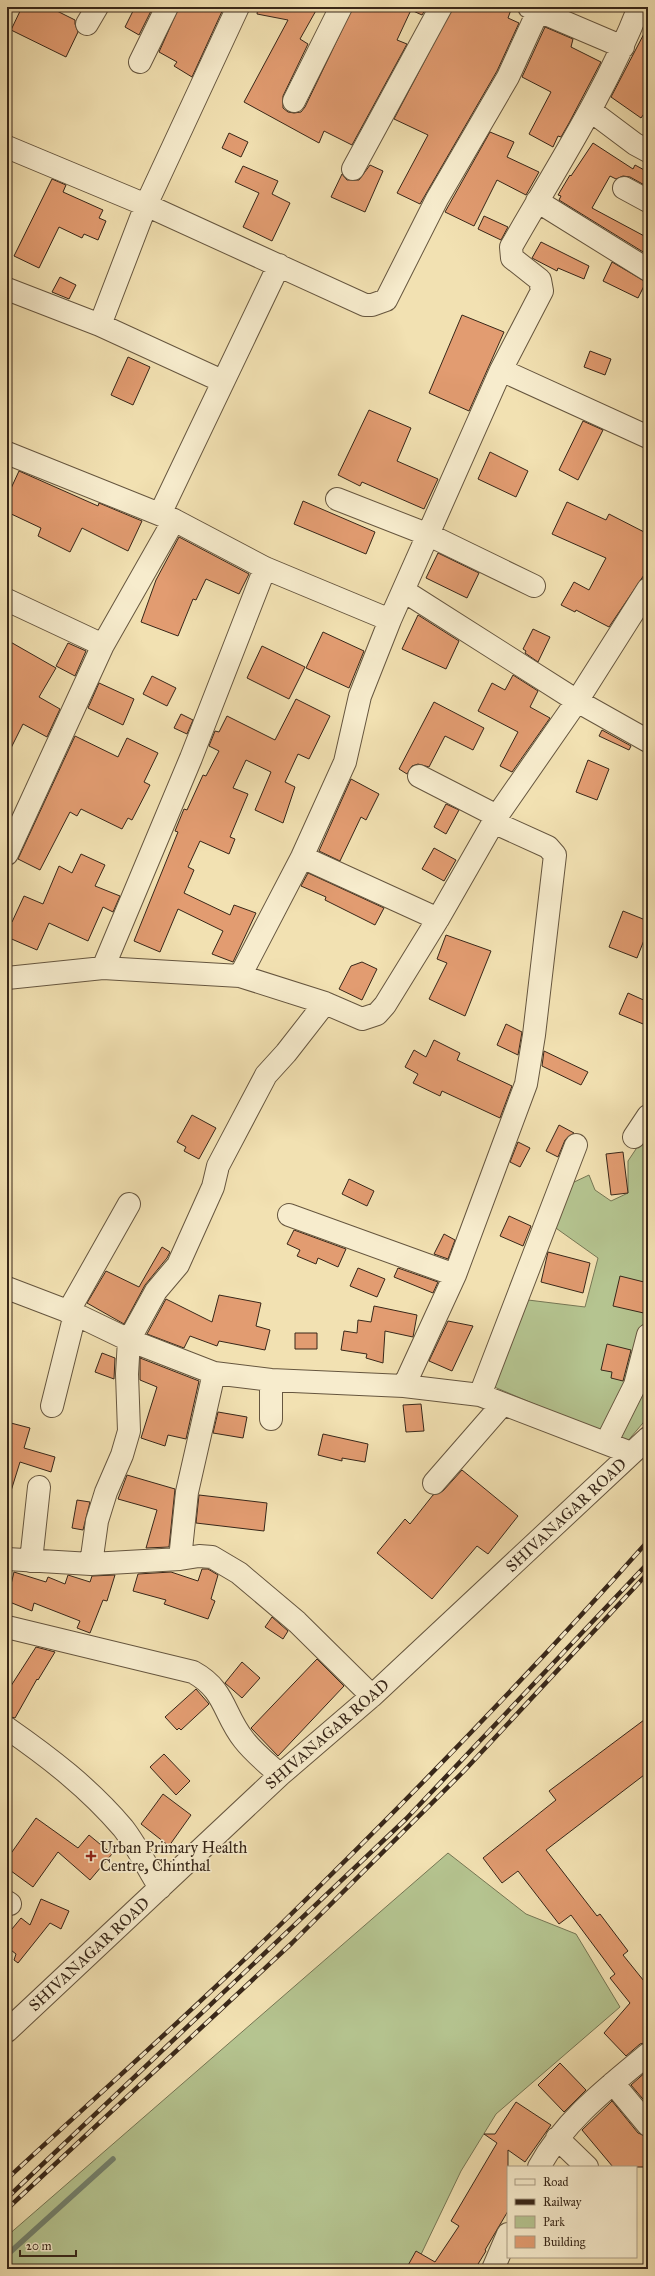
<svg xmlns="http://www.w3.org/2000/svg" width="655" height="2276" font-family="'IM FELL Great Primer',serif">
<style>
.green{fill:#b5c490;stroke:#767654}
.lines{fill:none;stroke-linecap:round;stroke-linejoin:round}
.stream{stroke:#74826e;stroke-width:5.5}
.building{fill:#e29c71;stroke:#382719}
.minor-casing{stroke:#66563f;stroke-width:24}
.minor{stroke:#f7eccd;stroke-width:22}
.rail-casing{stroke:#382719;stroke-width:4.5}
.rail{stroke:#f7eccd;stroke-width:3;stroke-dasharray:9;stroke-linecap:butt}
.poi-dot{fill:#8f2418;stroke:#f7eccd;stroke-width:1.5}
.labels{text-anchor:middle;dominant-baseline:central;stroke-width:3.5;stroke-linejoin:round;paint-order:stroke}
.street-label{font-size:16px;fill:#382719;stroke:#f7eccd}
.poi-label{font-size:16px;fill:#382719;stroke:#f7eccd;text-anchor:start}
</style>
<rect width="100%" height="100%" fill="#f2e1b2"/>
<filter id="stains"><feTurbulence type="fractalNoise" baseFrequency=".005" numOctaves="4"/><feColorMatrix values="0 0 0 0 .2 0 0 0 0 .09 0 0 0 0 .02 0 0 0 .5 -.17"/></filter>
<radialGradient id="worn" r=".72"><stop offset=".6" stop-color="#630" stop-opacity="0"/><stop offset="1" stop-color="#630" stop-opacity=".3"/></radialGradient>
<path class="green" d="M648 1131V1417L626 1443 492 1386 528 1300 585 1307 598 1258 553 1226 570 1184 589 1175 595 1190 611 1201 628 1193V1161Z
M448 1853 526 1914 576 1934 620 2007 496 2114 461 2171 414 2269H7V2236Z"/>
<g class="lines">
<path class="stream" d="M7 2255 113 2159"/>
</g>
<path class="building" d="M22 7H49L75 20V24L78 32 66 57 11 30Z
M135 7H153L139 35 125 27Z
M179 7H224L192 77 174 66 177 62 159 52Z
M258 7H318L300 39 308 44 283 96V108L288 112 294 113 301 112 305 107 353 7H427L422 15 411 10 397 40 407 44 352 145 324 131 319 143 244 102 288 20 257 14Z
M453 7H512L508 18 519 23 497 71 420 204 397 193 428 135 394 119Z
M648 26V108L641 118 611 97Z
M545 27 573 39 571 47 601 62 569 123 561 137 558 136 553 147 529 134 551 92 522 77Z
M490 132 514 142 507 157 539 172 526 195 497 180 474 226 445 212Z
M229 133 248 142 241 157 222 148Z
M593 143 633 169 635 165 648 172V187L630 177 623 176 616 179 610 176 592 208 648 238V255L559 200 561 196 558 195 570 175 571 176Z
M370 165 383 171 365 212 331 197 342 174 347 180H359Z
M243 166 278 181 272 194 290 203 272 241 243 227 259 193 235 182Z
M52 179 66 185 63 192 103 210 99 218 106 221 98 240 84 234 82 238 59 227 39 268 14 256Z
M484 216 508 227 501 240 478 229Z
M541 242 589 266 584 279 558 268 557 271 532 258Z
M612 262 646 282 638 298 603 281Z
M60 277 76 285 69 299 52 292Z
M462 315 504 332 469 411 429 393Z
M590 351 611 359 605 375 584 367Z
M128 357 150 367 133 405 111 395Z
M369 410 411 428 397 461 438 479 424 509 362 482 360 486 338 475Z
M583 421 603 430 578 480 559 470Z
M490 452 528 471 516 497 478 479Z
M19 471 98 506 99 503 142 521 128 551 82 528 70 552 38 536 41 528 7 512V497Z
M303 501 375 532 366 554 294 524Z
M567 502 606 520 609 514 648 534V569L609 627 576 610 575 612 561 605 574 582 589 590 606 558 552 534Z
M179 537 249 574 239 594 206 579 196 600 193 599 178 636 141 622 156 580Z
M438 553 479 573 467 598 426 578Z
M418 615 459 641 446 669 402 649Z
M533 629 550 637 538 662 525 653 526 651 523 649Z
M323 632 364 651 349 688 306 668Z
M7 640 56 668 39 697 60 709 47 737 23 724 7 756Z
M68 643 86 651 75 676 56 666Z
M262 646 305 667 289 699 247 678Z
M513 675 538 691 530 707 550 718 512 772 500 766 518 732 478 711 492 683 505 690Z
M152 676 176 688 167 706 143 694Z
M99 683 134 699 123 725 88 708Z
M296 699 330 716 309 759 298 754 285 782 295 787 283 823 255 810 271 772 246 760 233 788 248 794 230 837 235 839 229 854 200 841 188 867 194 870 184 893 230 915 234 905 256 913 233 962 212 954 223 931 178 909 160 952 134 941 178 832 175 831 184 809 187 810 203 775 206 776 219 751 209 746 215 731 219 732 227 716 275 740Z
M434 702 484 728 473 750 445 736 429 767 418 764 412 766 407 774 399 769Z
M181 714 193 720 187 734 174 728Z
M602 730 631 746 629 750 599 736Z
M75 736 118 757 127 738 158 753 144 782 150 785 132 820 128 818 122 829 81 809 77 816 70 812 40 870 18 859Z
M588 760 609 769 597 800 576 792Z
M351 779 379 794 366 820 361 817 340 861 319 851Z
M446 804 459 810 446 834 434 827Z
M434 848 456 860 444 881 422 869Z
M81 854 105 865 95 886 120 896 113 912 103 907 88 941 49 923 37 950 7 937V920L12 922 24 896 43 904 59 866 72 873Z
M308 873 384 908 375 925 325 900 326 897 301 886Z
M623 911 648 921V930L637 958 609 947Z
M446 935 491 951 465 1016 429 999 447 963 437 959Z
M362 962 377 969 362 1000 339 989 351 966Z
M628 993 648 1002V1026L619 1014Z
M506 1024 522 1032 518 1055 497 1045Z
M434 1040 460 1053 457 1060 512 1086 500 1118 442 1091 440 1096 413 1083 418 1074 405 1067 414 1050 426 1057Z
M544 1051 588 1072 581 1085 542 1066Z
M192 1115 216 1128 199 1159 184 1151 186 1147 177 1142Z
M559 1125 574 1133 565 1140 558 1157 546 1151Z
M518 1142 530 1148 520 1167 510 1162Z
M623 1152 628 1193 611 1195 606 1154Z
M349 1179 374 1191 367 1206 342 1194Z
M509 1216 531 1226 523 1246 500 1236Z
M294 1230 346 1249 338 1267 318 1258 316 1264 297 1256 300 1250 287 1244Z
M444 1234 455 1240 448 1259 434 1254Z
M162 1247 170 1252 167 1258 145 1285 124 1324 87 1303 106 1271 139 1287Z
M548 1252 590 1263 583 1293 541 1282Z
M358 1268 385 1279 377 1297 350 1286Z
M398 1268 438 1282 433 1293 394 1277Z
M620 1276 648 1283V1314L613 1306Z
M219 1295 261 1303 256 1326 270 1330 265 1350 219 1341 217 1346 190 1336 184 1348 147 1334 166 1299 212 1322Z
M374 1306 417 1315 413 1337 385 1331 383 1363 366 1358 367 1354 341 1350 344 1331 357 1333 358 1320 371 1322Z
M448 1321 473 1326 452 1371 429 1361Z
M295 1333H317V1349H295Z
M607 1344 631 1350 623 1381 611 1378 612 1372 601 1370Z
M102 1353 115 1358 114 1379 95 1372Z
M140 1358 199 1381 186 1439 168 1435 165 1446 141 1438 157 1387 140 1380Z
M421 1404 424 1431 406 1432 403 1405Z
M218 1412 247 1417 243 1438 213 1433Z
M7 1422 30 1428 24 1448 55 1457 51 1472 20 1462 11 1491 7 1490Z
M323 1434 368 1444 365 1462 342 1458V1461L318 1455Z
M462 1470 518 1516 488 1554 477 1546 432 1599 377 1553 405 1519 410 1524 433 1495 443 1491Z
M127 1475 175 1489 169 1547 146 1548 157 1510 118 1499Z
M199 1495 267 1503 264 1531 196 1523Z
M77 1500 90 1502 83 1530 72 1528Z
M202 1569H208L218 1575 211 1599 215 1601 208 1619 164 1604 166 1600 133 1591 138 1574 171 1572 198 1581Z
M14 1572 46 1582 48 1577 65 1584 68 1575 90 1582 92 1576 115 1575 107 1601 103 1600 90 1633 77 1628 80 1621 34 1603 32 1611 7 1601Z
M272 1617 288 1631 283 1639 265 1627Z
M36 1647 55 1652 38 1680 37 1679 15 1718 7 1716V1692Z
M317 1659 344 1686 278 1756 251 1728Z
M242 1662 260 1678 242 1698 225 1683Z
M196 1689 209 1704 181 1730 179 1728 177 1730 165 1717Z
M648 1717V1772L546 1850 597 1916 600 1914 628 1951 623 1955 648 1986V2042L640 2044 626 2056 604 2033 630 2003 610 1978 615 1974 571 1915 559 1924 518 1871 502 1883 483 1858 556 1800 549 1791Z
M164 1754 190 1781 176 1795 150 1767Z
M163 1794 191 1815 169 1846 141 1824Z
M36 1818 78 1848 89 1835 112 1854 90 1880 58 1852 33 1887 7 1868V1859Z
M41 1899 69 1911 61 1929 50 1923 18 1963 14 1960 16 1954 7 1947V1935L21 1918 30 1925Z
M560 2063 586 2090 564 2112 538 2085Z
M648 2070V2105L631 2085Z
M612 2101 638 2133 648 2137V2167H613L582 2130Z
M516 2102 551 2125 525 2162 508 2150V2211L485 2250 486 2251 475 2269H406L416 2251 435 2262 459 2226 451 2221 497 2143 484 2134H495Z"/>
<g class="lines">
<g class="minor-casing">
<path id="minor" d="M529 7 623 47
M87 24 97 7
M140 62 167 7
M294 101 341 7
M591 111 635 144 648 151
M7 147 146 205 365 305H372L386 300 437 199 508 77 540 7
M353 169 441 7
M624 188 648 201
M537 201 648 270
M7 289 100 325 222 381
M100 325 146 205 238 7
M501 370 648 437
M7 453 174 520 265 568 390 620
M337 499 429 535 534 586
M160 514 279 265
M404 591 577 701 648 741
M7 600 103 645
M419 776 497 816
M7 854 103 645 174 520
M302 857 438 919
M103 968 191 758 265 568
M240 976 302 857 345 762 360 696 390 620 501 370 542 291 540 280 512 258 511 247C556 168 606 92 639 7
M7 978 103 968 240 976 325 1003 362 1019 377 1014 385 1005 438 919 497 816 577 701 648 589
M634 1137 648 1116
M289 1215 455 1275
M7 1288 75 1314 129 1340 214 1373 271 1380 404 1386 480 1395 631 1453
M68 1312 129 1204
M271 1380V1419
M404 1386 455 1275 526 1084 534 1035 555 855 548 847 493 822
M480 1395 576 1145
M52 1406 75 1314
M606 1443 635 1385 648 1335
M434 1483 502 1405
M7 1559 91 1564 180 1559 199 1556 212 1557 239 1573 297 1622 372 1696
M180 1559 187 1492 214 1373
M31 1561 39 1487
M91 1564 97 1521 106 1492 122 1455 129 1431 127 1374 129 1340 156 1291 178 1265 213 1187 218 1166 266 1075 286 1053 325 1003
M7 1627 193 1672C226 1690 223 1714 244 1740 254 1753 268 1764 280 1775
M7 1728C50 1758 89 1788 123 1828 137 1846 148 1869 160 1888
M7 1902 10 1904
M7 2031 280 1775 372 1696 648 1438
M613 2083 648 2125
M557 2138 587 2167
M539 2167C565 2120 607 2088 648 2054
M493 2269 508 2234"/>
</g>
<use href="#minor" class="minor"/>
<g class="rail-casing">
<path id="rail" d="M7 2179C97 2096 189 2014 277 1928 405 1803 529 1675 648 1541
M7 2198 406 1819 648 1563
M7 2209 292 1943 464 1771 648 1573"/>
</g>
<use href="#rail" class="rail"/>
</g>
<path class="poi-dot" d="M89 1850h4v4h4v4h-4v4h-4v-4h-4v-4h4z"/>
<g class="labels">
<g class="street-label">
<text transform="translate(566 1515) rotate(-43)">SHIVANAGAR ROAD</text>
<text transform="translate(327 1734) rotate(-41)">SHIVANAGAR ROAD</text>
<text transform="translate(89 1954) rotate(-43)">SHIVANAGAR ROAD</text>
</g>
<g class="poi-label">
<text x="100" y="1847">Urban Primary Health<tspan x="100" dy="18">Centre, Chinthal</tspan></text>
</g>
</g>
<rect width="655" height="2276" fill="none" stroke="#f2e1b2" stroke-width="24"/>
<rect x="8" y="8" width="639" height="2260" fill="none" stroke="#382719" stroke-width="2"/>
<rect x="12" y="12" width="631" height="2252" fill="none" stroke="#382719"/>
<rect x="507" y="2166" width="130" height="92" fill="#f7eccd" stroke="#ab9d85"/>
<rect x="515" y="2179" width="20" height="6" fill="#f7eccd" stroke="#ab9d85"/>
<text x="543" y="2186" font-size="12" fill="#382719">Road</text>
<rect x="515" y="2199" width="20" height="6" fill="#382719" stroke="#ab9d85"/>
<text x="543" y="2206" font-size="12" fill="#382719">Railway</text>
<rect x="515" y="2216" width="20" height="12" fill="#b5c490" stroke="#ab9d85"/>
<text x="543" y="2226" font-size="12" fill="#382719">Park</text>
<rect x="515" y="2236" width="20" height="12" fill="#e29c71" stroke="#ab9d85"/>
<text x="543" y="2246" font-size="12" fill="#382719">Building</text>
<path d="M20 2250v6h56v-6" fill="none" stroke="#382719" stroke-width="2"/>
<text x="26" y="2250" font-size="12" fill="#382719" stroke="#f7eccd" stroke-width="3" paint-order="stroke">20 m</text>
<rect width="100%" height="100%" filter="url(#stains)"/>
<rect width="100%" height="100%" fill="url(#worn)"/>
</svg>
